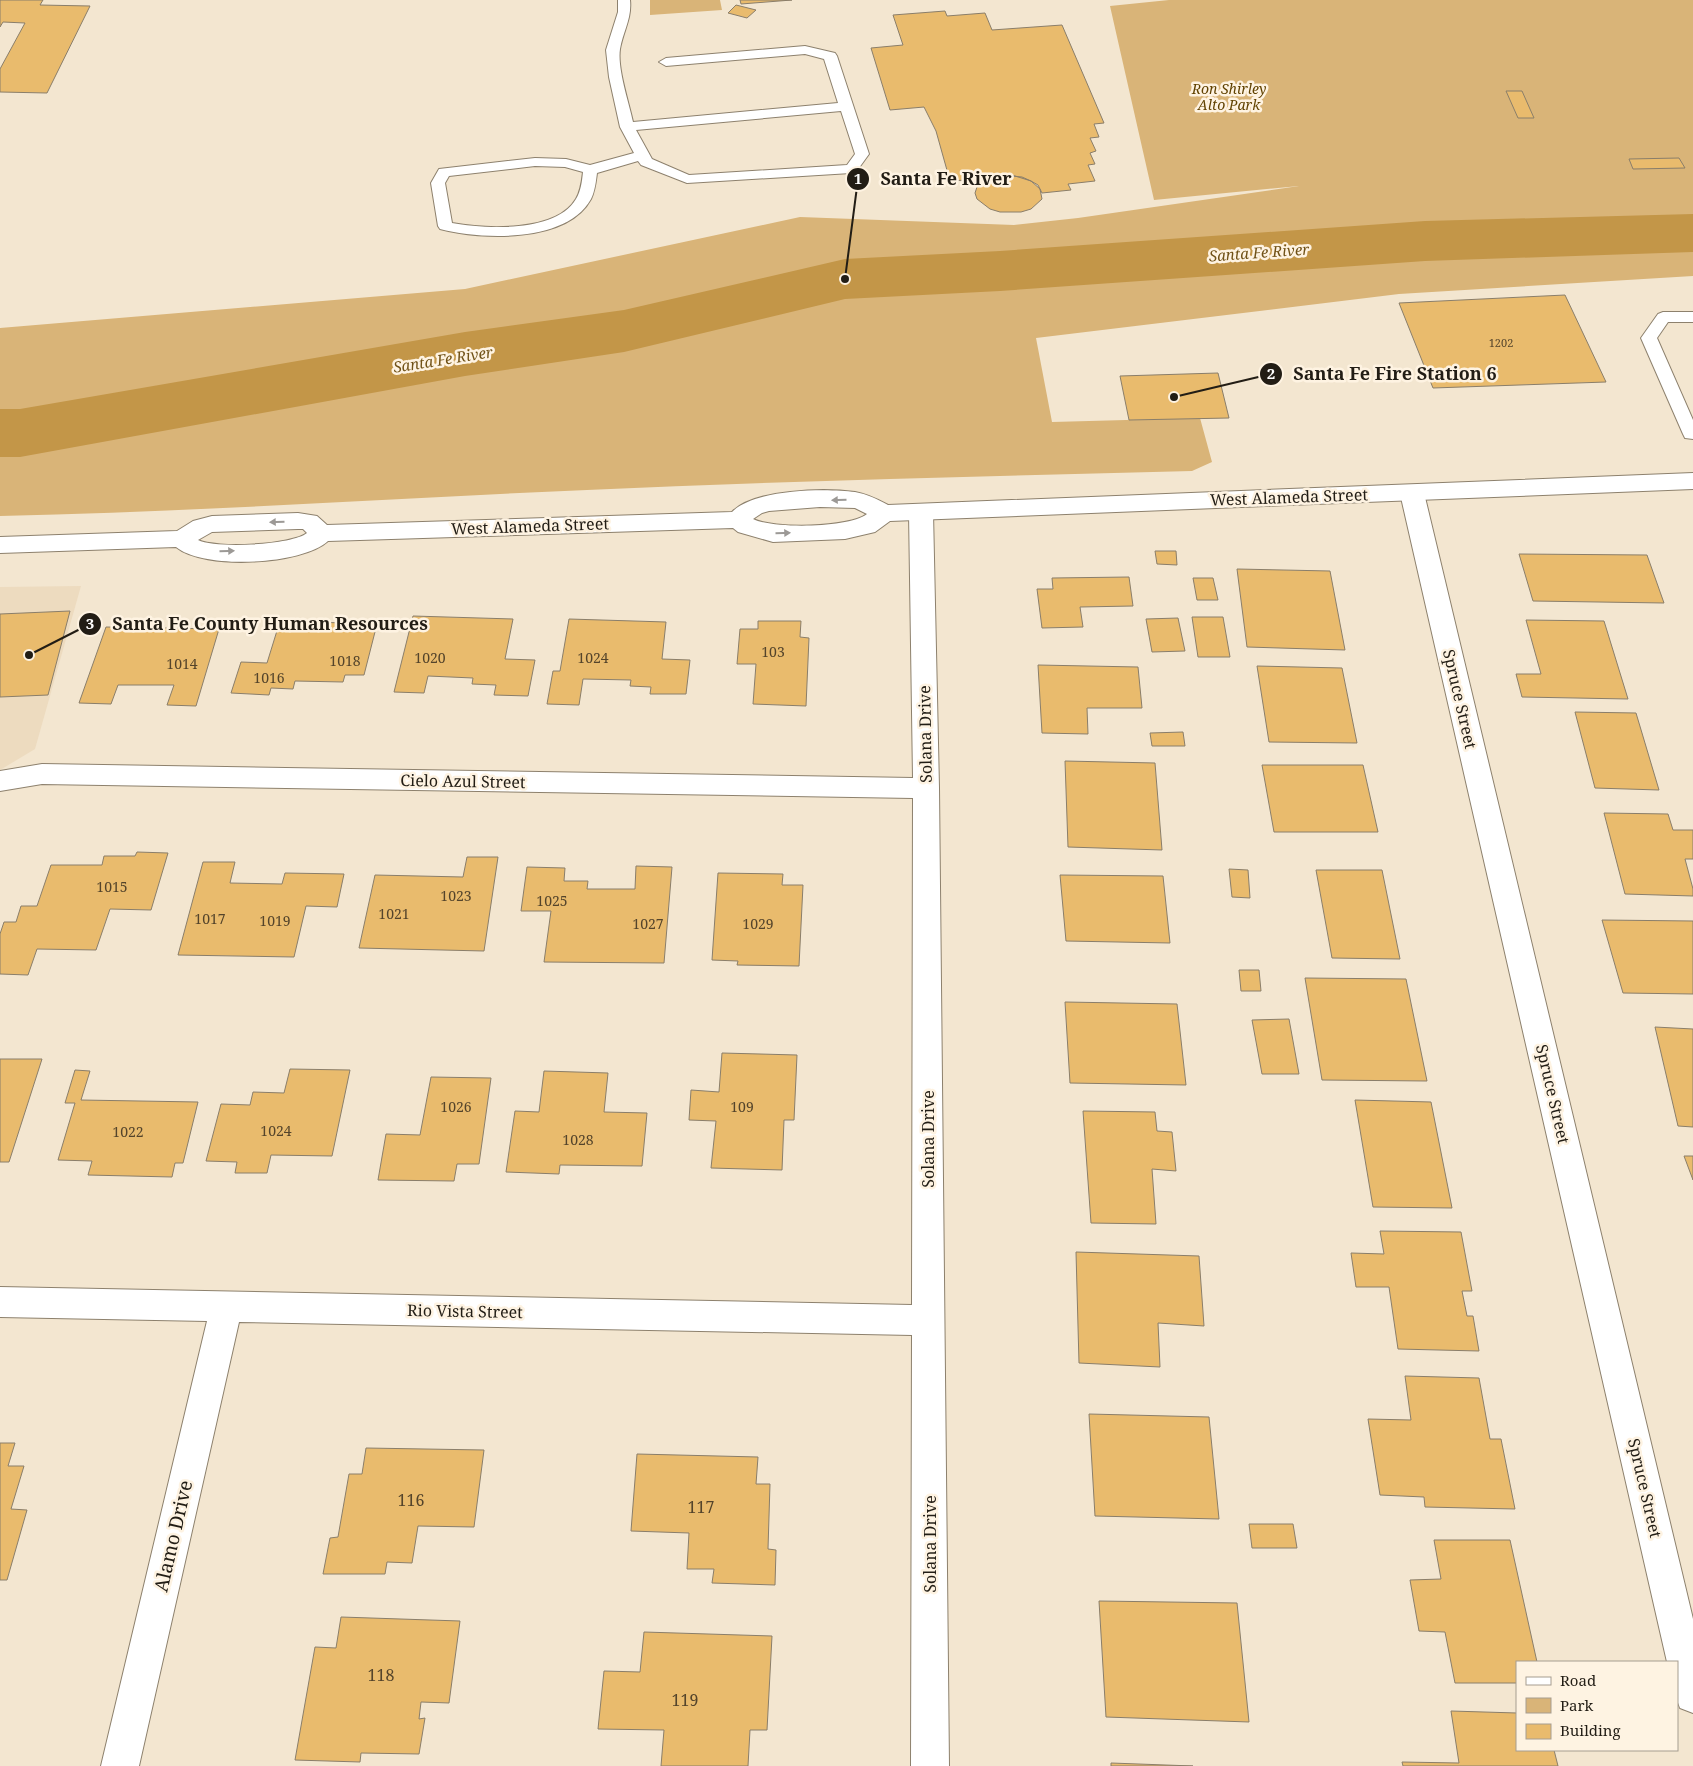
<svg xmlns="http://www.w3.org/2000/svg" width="1693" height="1766" font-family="'Noto Serif',serif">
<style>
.built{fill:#eddbbf}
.green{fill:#d9b478}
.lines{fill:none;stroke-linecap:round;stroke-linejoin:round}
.river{fill:#c39648;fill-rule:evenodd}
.building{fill:#e9bb6d;stroke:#8a7e6a}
.service-casing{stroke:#8d816d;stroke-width:2}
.minor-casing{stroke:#8d816d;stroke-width:2}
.tertiary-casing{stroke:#8d816d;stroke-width:2}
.service{fill:#fff;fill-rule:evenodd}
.minor{fill:#fff;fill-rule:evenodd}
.tertiary{fill:#fff;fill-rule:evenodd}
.oneway{fill:#9c9996}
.labels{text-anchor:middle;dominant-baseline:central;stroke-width:5;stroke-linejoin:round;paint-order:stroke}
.far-number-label{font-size:11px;fill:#54442b}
.far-park-label{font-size:14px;font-style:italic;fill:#614200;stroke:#fef3e2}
.number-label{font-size:14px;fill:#54442b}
.far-water-label{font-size:15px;font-style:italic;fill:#705116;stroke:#fef3e2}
.street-label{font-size:16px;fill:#221d15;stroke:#fef3e2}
.near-number-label{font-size:16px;fill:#54442b}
.near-street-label{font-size:19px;fill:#221d15;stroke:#fef3e2}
.leader{fill:none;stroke:#221d15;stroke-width:2}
.callout-dot{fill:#221d15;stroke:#fef3e2;stroke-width:2}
.mark-label{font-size:15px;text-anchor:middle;font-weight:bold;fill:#fff}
.callout-label{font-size:18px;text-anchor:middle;font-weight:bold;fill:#221d15;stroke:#fef3e2;stroke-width:5;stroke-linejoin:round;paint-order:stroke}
</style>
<rect width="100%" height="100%" fill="#f3e6d0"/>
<path class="built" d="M81 586 35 749 0 770V587Z"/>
<path class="green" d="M650 0H720L722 10 650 15Z
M1169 0H1693V276L1399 294 1036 338 1052 422 1200 418 1212 462 1192 471C990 476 788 481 587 490 391 498 196 512 0 516V328L465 289 800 217 1014 225 1078 218 1299 186 1154 200 1110 6Z"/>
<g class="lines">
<path class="river" d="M1693 214V252L1425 261 1000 291 845 299 624 352 465 376 20 457H0V409H20L465 332 624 310 845 259 1000 251 1425 221Z"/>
</g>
<path class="building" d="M0 0H43L40 5 90 6 47 93 0 92V69L25 23 3 22 0 27Z
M740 0H792L741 4Z
M736 5 756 10 747 18 728 13Z
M945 11 947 16 985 13 992 30 1062 25 1104 123 1094 124 1099 137 1090 138 1096 151 1090 153 1095 164 1088 165 1095 181 1068 184 1071 190 1042 193 1038 185 1031 181 1012 175 991 177 977 187 966 180 950 181 936 131 924 107 890 110 871 48 903 45 893 15Z
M1506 91H1522L1534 118H1518Z
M1679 158 1685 168 1633 169 1629 159Z
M1000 175 1022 177 1031 181 1040 189 1042 199 1031 209 1021 212H1000L990 209 977 199 975 193 977 187 991 177Z
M1565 295 1606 382 1433 388 1399 303Z
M1218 373 1229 418 1129 420 1120 376Z
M1155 551H1176L1177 565 1157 564Z
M1519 554 1647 555 1664 603 1533 601Z
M1237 569 1330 571 1345 650 1247 647Z
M1129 577 1133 606 1080 607 1083 627 1042 628 1037 589H1053L1052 578Z
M1193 578H1213L1218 600H1197Z
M70 611 48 695 0 697V614Z
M413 616 513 619 505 659 535 660 528 696 494 695 496 685 472 684 473 678 428 676 424 693 394 692Z
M1192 617H1223L1230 657H1198Z
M1178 618 1185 651 1152 652 1146 619Z
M569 619 666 622 662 659 690 660 686 694H650L651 687 630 686 631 680 583 679 579 705 547 704 553 671H560Z
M1526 620 1604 621 1628 699 1522 697 1516 674H1541Z
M280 621 377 624 364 675H345L343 682 295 681 293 689 271 688 269 695 231 693 241 662 267 663Z
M758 621H801L800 637 809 638 806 706 753 704 756 664H737L740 629H758Z
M106 627 219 629 196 706 167 705 174 685H118L111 704 79 703Z
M1038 665 1138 667 1142 708H1087L1088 734 1042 733Z
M1257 666 1342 668 1357 743 1269 742Z
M1575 712 1636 713 1659 790 1595 788Z
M1183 732 1185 746H1152L1150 733Z
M1065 761 1155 763 1162 850 1068 847Z
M1262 765H1363L1378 832H1274Z
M1604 813 1668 814 1673 830H1693V859H1685L1693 889V896L1625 894Z
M137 852 168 853 151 910 110 909 96 950 37 949 28 975 0 974V934L4 922H16L21 906H37L51 865H102L104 856H135Z
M467 857H498L484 951 359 948 375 875 463 877Z
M203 862H235L230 883 282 884 285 873 344 874 337 907 306 906 294 957 178 955Z
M636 866 672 867 664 963 544 962 551 911H521L527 867 565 868 564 881H588L587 889H635Z
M1229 869 1248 870 1250 898 1232 897Z
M1316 870H1382L1400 959 1332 958Z
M718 873 783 874 782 885H803L799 966 737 965 738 961 712 960Z
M1060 875 1163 876 1170 943 1066 941Z
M1602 920 1693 921V994L1623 993Z
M1239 970H1259L1261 991H1241Z
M1305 978 1406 979 1427 1081 1322 1080Z
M1065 1002 1177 1004 1186 1085 1070 1083Z
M1289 1019 1299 1074H1262L1252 1020Z
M1655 1027 1693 1029V1127L1678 1126Z
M722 1053 797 1055 794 1120H784L782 1170 711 1168 716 1121 689 1120 691 1090 719 1092Z
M0 1059H42L9 1162H0Z
M290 1069 350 1070 332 1156 271 1155 267 1173H235L237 1162 206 1161 221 1104 250 1105 253 1092 284 1093Z
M75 1070 90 1071 81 1100 198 1102 183 1163H175L172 1177 88 1175 92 1161 58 1160 75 1103H65Z
M544 1071 608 1073 604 1112 647 1113 642 1166 560 1165 559 1174 506 1172 515 1111 539 1112Z
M431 1077 491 1078 479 1164H457L454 1181 378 1180 386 1134 420 1135Z
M1355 1100 1431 1102 1452 1208 1373 1207Z
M1083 1111 1155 1112 1157 1131 1172 1132 1176 1171 1152 1169 1156 1224 1091 1223Z
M1684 1156H1693V1180Z
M1380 1231 1461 1232 1472 1291H1462L1467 1316H1473L1479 1351 1398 1349 1389 1287H1356L1351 1253 1384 1254Z
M1076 1252 1199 1256 1204 1326 1158 1323 1160 1367 1079 1363Z
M1405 1376 1479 1378 1490 1439H1501L1515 1509 1425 1507 1424 1497 1380 1495 1368 1419 1411 1420Z
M1089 1414 1209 1417 1219 1519 1095 1516Z
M0 1443H15L8 1466H24L11 1509 27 1510 7 1580H0Z
M366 1448 484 1450 474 1527 418 1526 412 1563 387 1562 385 1574H323L330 1538 338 1537 349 1474H362Z
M637 1454 758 1457 756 1484H770L768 1549 776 1550 775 1585 712 1583 714 1569H687L689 1533 631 1531Z
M1249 1524H1293L1297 1548H1252Z
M1434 1540H1510L1537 1662H1517V1683H1455L1445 1632 1419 1631 1410 1580 1441 1579Z
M1099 1601 1237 1603 1249 1722 1106 1717Z
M341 1617 460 1621 449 1703 421 1702 419 1719 425 1718 419 1754 361 1753 360 1762 295 1760 315 1647 336 1648Z
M644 1632 772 1636 767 1730H750L748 1766H661L664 1730 598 1729 604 1671 640 1672Z
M1451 1711 1517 1713V1750H1554L1558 1766H1403L1402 1762 1459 1763Z
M1111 1763 1193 1766H1111Z"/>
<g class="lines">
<g class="service-casing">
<path id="service" d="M618 0H630C632 19 623 31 620 49 617 68 629 103 633 122L838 103 824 59 805 54 666 66 659 62 666 58 805 46 835 53 837 56 869 154 856 172 851 173 687 183 641 165 638 161 597 173C596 181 595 191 591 199 567 243 482 240 440 229L438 226 431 183 439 169 535 158 566 159 590 165 634 153 620 127 609 77 606 50 618 12ZM841 111 855 154 847 165 689 175 652 159 636 130ZM535 166 565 167 583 172C582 181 581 191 576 199 556 233 485 229 452 223L445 183 449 176Z
M1663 312H1693V322H1668L1657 338 1693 420V439L1685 438 1683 434 1641 338 1658 314Z"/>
</g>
<g class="minor-casing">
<path id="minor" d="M1412 485 1420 487 1424 493 1693 1619V1713L1680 1708 1677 1700V1662H1667L1400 493 1404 487Z
M921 504 929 506 933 512 939 788 949 1766H911L912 1335 239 1322 139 1766H101L207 1321 0 1317V1287L912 1305 913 798 42 784 0 791V771L42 764 913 778 909 512 913 506Z"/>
</g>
<g class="tertiary-casing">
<path id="tertiary" d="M1693 473V489L890 521 875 532 845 539 773 542 738 532 733 528 328 541C302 565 204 570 176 547L0 553V537L177 531 193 521 212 516 298 513 317 516 327 525 732 512C754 489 825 488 855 492 867 494 877 499 888 505ZM820 507 855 508 867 514C849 528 773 529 753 519L762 513 769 511ZM298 529H303L307 533C292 545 216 549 198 540L212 532Z"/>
</g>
<use href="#service" class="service"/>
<use href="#minor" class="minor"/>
<use href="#tertiary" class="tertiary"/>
</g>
<defs><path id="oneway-solid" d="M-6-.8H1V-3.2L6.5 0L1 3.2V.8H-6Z" transform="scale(1.25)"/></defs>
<g class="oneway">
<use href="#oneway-solid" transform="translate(839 500) rotate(178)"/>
<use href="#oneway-solid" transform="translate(277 522) rotate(178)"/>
<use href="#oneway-solid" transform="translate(783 533) rotate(-2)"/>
<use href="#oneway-solid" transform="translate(227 551) rotate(-2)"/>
</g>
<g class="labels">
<g class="far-number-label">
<text x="1501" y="342">1202</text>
</g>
<g class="far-park-label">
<text x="1229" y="88">Ron Shirley<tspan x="1229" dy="16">Alto Park</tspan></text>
</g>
<g class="number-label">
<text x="773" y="651">103</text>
<text x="430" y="657">1020</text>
<text x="593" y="657">1024</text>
<text x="345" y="660">1018</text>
<text x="182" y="663">1014</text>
<text x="269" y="677">1016</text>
<text x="112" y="886">1015</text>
<text x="456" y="895">1023</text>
<text x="552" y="900">1025</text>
<text x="394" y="913">1021</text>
<text x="210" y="918">1017</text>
<text x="275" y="920">1019</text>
<text x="648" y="923">1027</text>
<text x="758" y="923">1029</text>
<text x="456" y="1106">1026</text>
<text x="742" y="1106">109</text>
<text x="276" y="1130">1024</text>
<text x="128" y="1131">1022</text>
<text x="578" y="1139">1028</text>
</g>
<g class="far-water-label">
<text transform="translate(1259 252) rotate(-4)">Santa Fe River</text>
<text transform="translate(443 359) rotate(-9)">Santa Fe River</text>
</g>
<g class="street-label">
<text transform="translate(1289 497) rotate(-2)">West Alameda Street</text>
<text transform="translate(530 526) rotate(-2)">West Alameda Street</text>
<text transform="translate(1460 699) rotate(77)">Spruce Street</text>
<text transform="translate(925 734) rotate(-91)">Solana Drive</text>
<text transform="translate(463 781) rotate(1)">Cielo Azul Street</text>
<text transform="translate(1553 1094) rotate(77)">Spruce Street</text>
<text transform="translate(928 1139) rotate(-90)">Solana Drive</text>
<text transform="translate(465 1311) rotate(1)">Rio Vista Street</text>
<text transform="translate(1645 1488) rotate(77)">Spruce Street</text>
<text transform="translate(930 1544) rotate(-90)">Solana Drive</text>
</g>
<g class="near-number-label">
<text x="411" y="1500">116</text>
<text x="701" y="1507">117</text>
<text x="381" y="1675">118</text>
<text x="685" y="1700">119</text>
</g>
<g class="near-street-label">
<text transform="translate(173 1536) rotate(-77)">Alamo Drive</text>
</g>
</g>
<path class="leader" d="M845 279L858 179M1174 397L1271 374M29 655L90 624"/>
<g class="callout-dot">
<circle cx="845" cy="279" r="5"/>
<circle cx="1174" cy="397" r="5"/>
<circle cx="29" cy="655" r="5"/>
<circle cx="858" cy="179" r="12"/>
<circle cx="1271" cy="374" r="12"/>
<circle cx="90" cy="624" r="12"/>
</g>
<g class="mark-label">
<text x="858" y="184">1</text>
<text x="1271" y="379">2</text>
<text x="90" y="629">3</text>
</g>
<g class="callout-label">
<text x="946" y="185">Santa Fe River</text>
<text x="1395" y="380">Santa Fe Fire Station 6</text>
<text x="270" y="630">Santa Fe County Human Resources</text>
</g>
<rect x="1516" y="1661" width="162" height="90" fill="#fef3e2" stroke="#a69d90"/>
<rect x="1526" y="1677" width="25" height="8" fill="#ffffff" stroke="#a69d90"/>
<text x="1560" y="1686" font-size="15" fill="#221d15">Road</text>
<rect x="1526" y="1698" width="25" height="15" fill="#d9b478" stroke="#a69d90"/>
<text x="1560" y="1711" font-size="15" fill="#221d15">Park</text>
<rect x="1526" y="1724" width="25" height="15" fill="#e9bb6d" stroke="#a69d90"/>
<text x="1560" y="1736" font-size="15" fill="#221d15">Building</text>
</svg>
